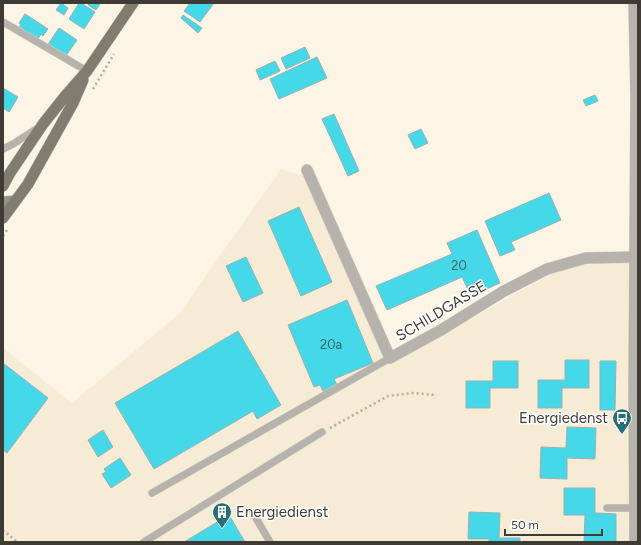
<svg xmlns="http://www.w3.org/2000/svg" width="641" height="545" font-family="Figtree,sans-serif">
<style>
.built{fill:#f6ebd5}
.building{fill:#45d8e9;stroke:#9bafb1}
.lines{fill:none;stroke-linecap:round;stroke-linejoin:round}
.service-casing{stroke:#d6d0c3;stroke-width:8}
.minor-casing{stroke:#d6d0c3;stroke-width:12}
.tertiary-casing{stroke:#d6d0c3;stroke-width:12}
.secondary-casing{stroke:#d6d0c3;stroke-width:12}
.primary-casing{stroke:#d6d0c3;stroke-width:12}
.path{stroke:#b2aca1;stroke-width:2.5;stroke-dasharray:2 3;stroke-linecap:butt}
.service{stroke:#b6b3ad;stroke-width:7}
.minor{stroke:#b6b3ad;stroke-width:11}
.tertiary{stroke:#b6b3ad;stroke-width:11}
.secondary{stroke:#979389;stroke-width:11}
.primary{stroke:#817c70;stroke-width:11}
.labels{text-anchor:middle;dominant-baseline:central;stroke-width:3;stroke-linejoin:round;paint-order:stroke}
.number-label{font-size:13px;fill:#406262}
.street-label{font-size:15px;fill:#3e3b35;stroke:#fff}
.poi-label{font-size:15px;fill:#3e3b35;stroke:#fff;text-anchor:end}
</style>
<rect width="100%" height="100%" fill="#fcf5e6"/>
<path class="built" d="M281 169 304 176 388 365 562 268 638 257V542H3V348L72 403 179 314Z"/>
<path class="building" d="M61 3 68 8 64 15 56 10Z
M79 3H81L95 12 84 29 69 19Z
M89 3H98L100 4 96 10 88 5Z
M190 3H214L200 22 184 11Z
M25 14 48 29 43 36 41 34 37 40 18 29 21 24 19 23Z
M183 15 202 28 198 33 181 18Z
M59 28 77 40 65 57 47 46Z
M305 47 310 58 286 69 281 58Z
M317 57 327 78 279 99 270 79Z
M275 61 280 71 260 80 256 70Z
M3 88 18 97 9 112 3 108Z
M595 95 598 101 586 106 583 100Z
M334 114 359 171 348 176 322 119Z
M421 129 428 143 415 149 408 135Z
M549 193 561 220 511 242 515 250 500 256 485 221Z
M299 207 332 282 301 296 268 221Z
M477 230 500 283 471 296 462 277 387 310 376 286 452 254 447 243Z
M246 257 263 293 243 302 226 266Z
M347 300 373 363 334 379 337 385 323 391 320 385 314 387 288 325Z
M238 331 281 405 257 419 253 411 154 469 115 403Z
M565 360H589V388H562V408H538V380H565Z
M493 361H518V388H490V408H466V381H493Z
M600 361H616L615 410H600Z
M3 363 48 398 7 453 3 450Z
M567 427 596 428 595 459 567 458V479L540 478 541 447 566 448Z
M103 430 113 447 98 457 88 440Z
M120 458 131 475 111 488 102 474 106 472 104 469Z
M564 488H595V513L616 514V542H584L585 515H564Z
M469 512 500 513 499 538H520V542H489V539H468Z
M229 515 245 542H184Z"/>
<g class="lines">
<g class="service-casing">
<path id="service" d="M3 22 87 71
M3 149 13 144 38 128
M152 493 390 358
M607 508H635
M253 513 270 542
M144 542 322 432"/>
</g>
<g class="minor-casing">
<path id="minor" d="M307 170 390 358 441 330 504 291 547 269 586 258 635 257"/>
</g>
<g class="tertiary-casing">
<path id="tertiary" d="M634 3 636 97 634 389 635 542"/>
</g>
<g class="secondary-casing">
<path id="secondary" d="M3 202 15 201"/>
</g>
<g class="primary-casing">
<path id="primary" d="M3 186 10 173 43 124 66 95 87 71 133 3
M3 218 28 184 73 103 83 80"/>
</g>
<path class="path" d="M93 89 114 54
M3 236 8 228
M330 428 388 396 413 393 435 395
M3 530 17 542"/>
<use href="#service" class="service"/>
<use href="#minor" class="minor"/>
<use href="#tertiary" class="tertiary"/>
<use href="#secondary" class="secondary"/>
<use href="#primary" class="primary"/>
</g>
<defs>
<g id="bus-pin" transform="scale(1)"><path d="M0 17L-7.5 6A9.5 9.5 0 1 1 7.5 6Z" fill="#267078" stroke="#fff"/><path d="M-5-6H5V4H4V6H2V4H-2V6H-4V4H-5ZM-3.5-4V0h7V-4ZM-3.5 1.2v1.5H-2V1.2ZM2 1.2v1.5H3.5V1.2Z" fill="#fff"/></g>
<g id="building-pin" transform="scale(1)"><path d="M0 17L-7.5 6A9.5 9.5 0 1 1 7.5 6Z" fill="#267078" stroke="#fff"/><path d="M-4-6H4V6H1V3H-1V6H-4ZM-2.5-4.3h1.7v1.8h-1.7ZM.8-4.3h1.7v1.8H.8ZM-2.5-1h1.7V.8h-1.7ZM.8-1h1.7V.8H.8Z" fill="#fff"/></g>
</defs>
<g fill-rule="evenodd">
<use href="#bus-pin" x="622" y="418"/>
<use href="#building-pin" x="222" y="512"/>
</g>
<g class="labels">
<g class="number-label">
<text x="459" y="265">20</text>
<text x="331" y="344">20a</text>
</g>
<g class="street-label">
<text transform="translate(441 311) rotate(-31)">SCHILDGASSE</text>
</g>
<g class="poi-label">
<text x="608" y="418">Energiedenst</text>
<text x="236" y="512" text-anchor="start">Energiedienst</text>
</g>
</g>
<rect width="641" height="545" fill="none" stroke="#3e3b35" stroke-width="8"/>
<path d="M505 529v6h97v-6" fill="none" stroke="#3e3b35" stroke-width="2"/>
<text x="511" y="529" font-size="12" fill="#3e3b35" stroke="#ffffff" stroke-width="3" paint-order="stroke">50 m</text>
</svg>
